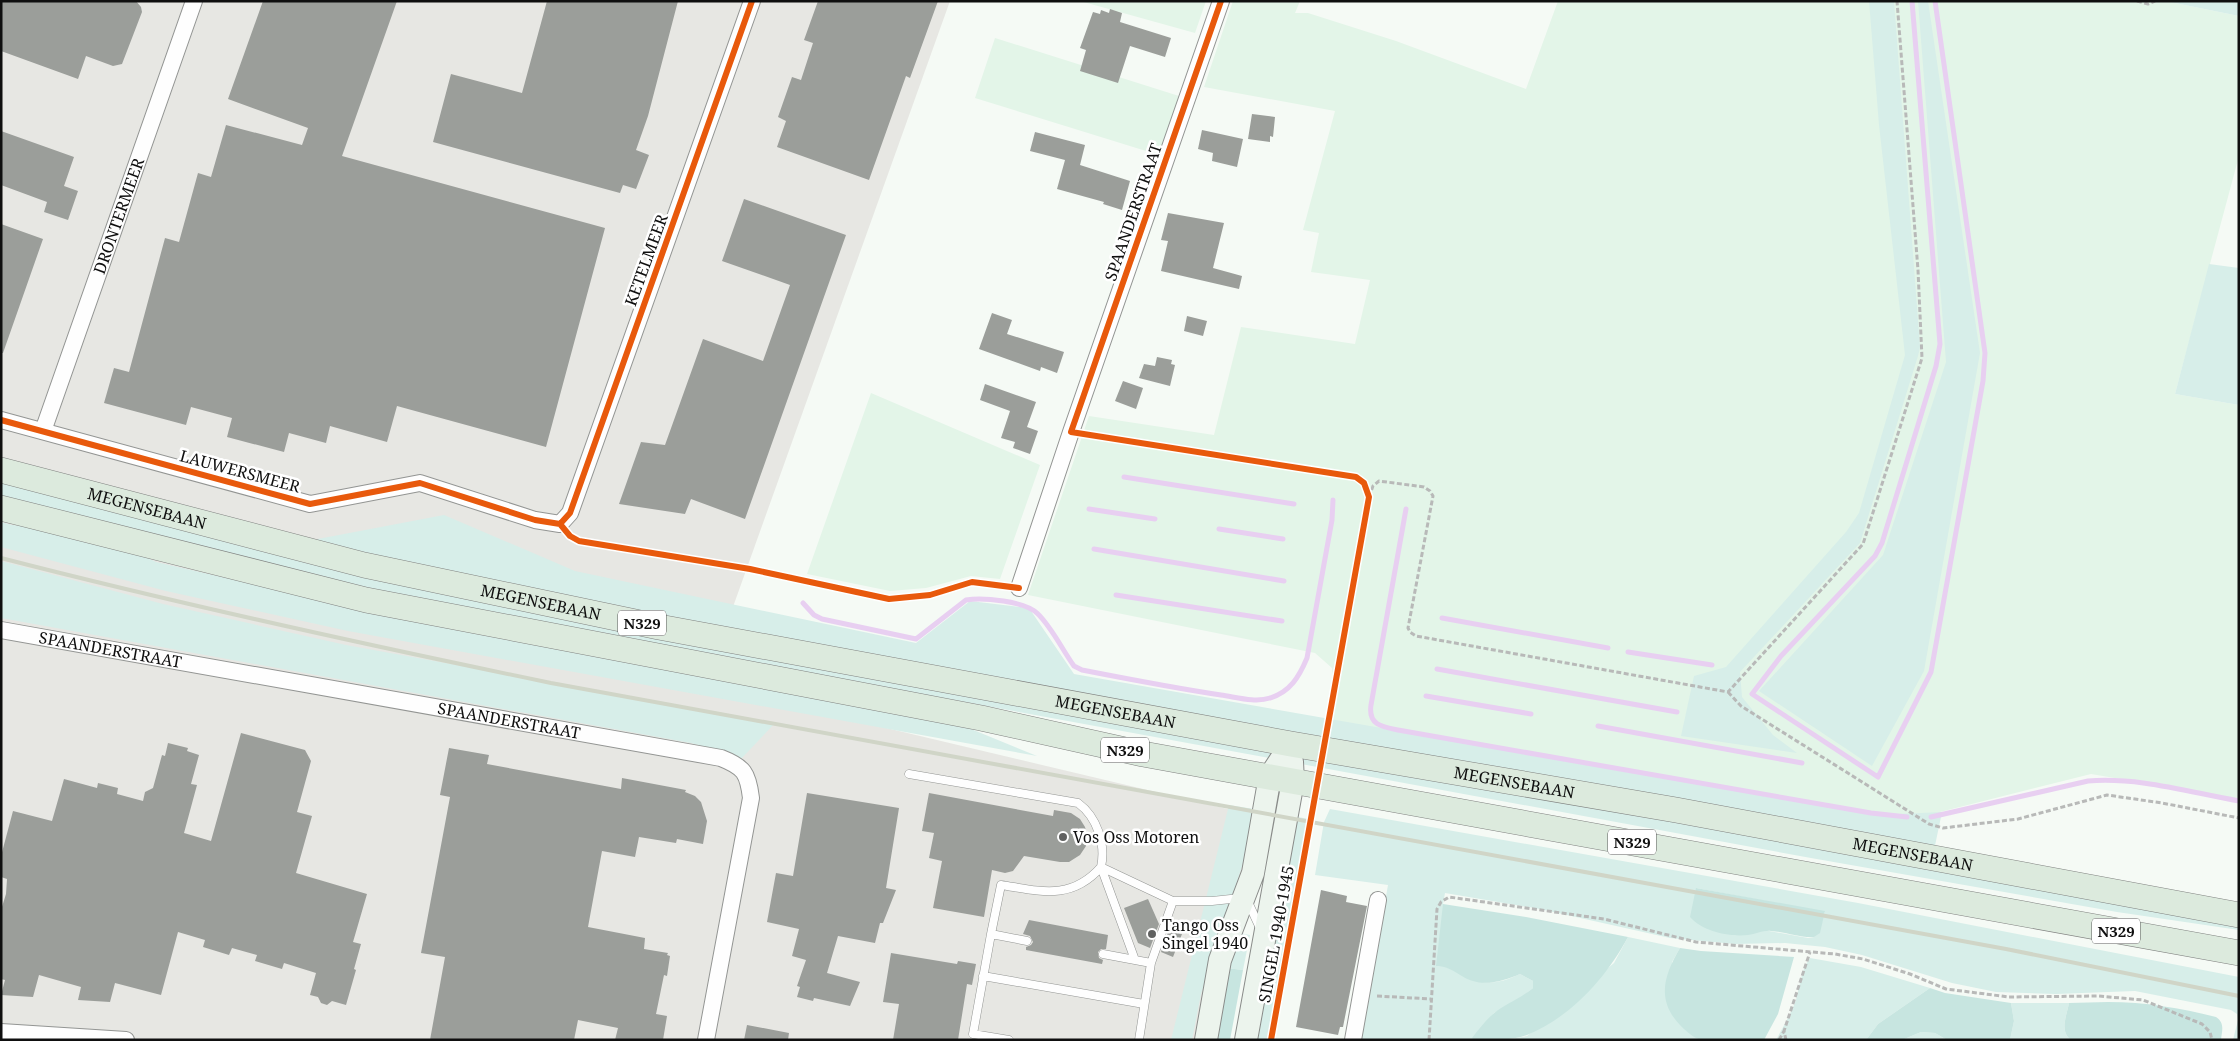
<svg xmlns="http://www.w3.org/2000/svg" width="2240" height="1041" font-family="'Noto Serif',serif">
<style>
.industrial{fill:#e7e7e3}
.farmland{fill:#e3f5e8}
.green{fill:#d7eee9;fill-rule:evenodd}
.forest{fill:#c7e5e0}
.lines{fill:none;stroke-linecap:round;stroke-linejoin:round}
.stream{stroke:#e8cff1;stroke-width:5}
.building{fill:#9b9e9a}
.lane-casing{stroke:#939593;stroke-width:9}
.street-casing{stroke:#939593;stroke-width:18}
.secondary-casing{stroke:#898b89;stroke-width:24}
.primary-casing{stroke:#808280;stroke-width:26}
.path{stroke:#b8b9b8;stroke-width:3;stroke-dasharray:5 2.5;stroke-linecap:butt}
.lane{stroke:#fefefe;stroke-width:8}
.street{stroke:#fefefe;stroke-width:16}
.secondary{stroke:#ecf4ed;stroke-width:22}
.primary{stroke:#dceadd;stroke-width:25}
.rail{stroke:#d0d5c7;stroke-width:4}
.cycleway-casing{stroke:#fff;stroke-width:9}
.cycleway{stroke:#e8590c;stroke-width:6}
.poi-dot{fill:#606160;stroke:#fff;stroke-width:2}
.labels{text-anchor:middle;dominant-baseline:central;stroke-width:5;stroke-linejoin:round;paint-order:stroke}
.shield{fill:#fff;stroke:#575757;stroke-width:1}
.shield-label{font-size:15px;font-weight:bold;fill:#0f0f0f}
.street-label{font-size:16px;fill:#0f0f0f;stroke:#fff}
.poi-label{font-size:16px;fill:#0f0f0f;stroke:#fff;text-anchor:start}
</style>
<rect width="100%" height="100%" fill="#f5faf5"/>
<path class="industrial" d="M1 1H950L705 685 1257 816 1214 1040H1Z"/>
<path class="farmland" d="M1080 1H1206L1195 33Z
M1233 1H1300L1295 13H1308L1396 41 1526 89 1558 1H2165L2239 16V156L2175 394 2239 405V799L2091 774 1936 813 1877 815 1330 720 1334 688 1332 668 1315 653 1028 595 1089 416 1214 435 1241 327 1355 344 1370 280 1311 272 1319 233 1303 230 1335 111 1204 87Z
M995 38 1179 96 1159 155 975 98Z
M871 393 1040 465 1000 579 971 576 926 588 890 591 807 574Z"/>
<path class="green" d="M1869 1H1894L1920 347 1918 356 1860 543 1740 672 1742 697 1773 735 1797 753 1681 736 1694 676 1726 667 1846 532 1859 513 1905 355 1879 125Z
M1918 1H1928L1980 353 1924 671 1872 766 1759 691 1883 555 1946 362Z
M2165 1H2239V16Z
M2209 264 2239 268V405L2175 394Z
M1 474 281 546 444 515 575 571 916 643 970 601 1029 608 1074 674 1877 815 1942 812 1932 860 2239 916V930L2117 912 1811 858 965 702 470 613 1 501Z
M1 522 12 525 96 533 156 562 446 628 645 666 954 722 1037 756 348 631 166 591 1 547Z
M1 561 163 604 346 645 775 723 740 760 727 753 691 743 1 618Z
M1229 805 1254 809 1244 860 1201 994 1192 1040H1171Z
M1330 809 1858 903 2239 977V1040H2233L2238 1020 2237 1014 2231 1010 2135 991 2056 994 1996 992 1952 983 1862 955 1825 947 1785 943 1735 944 1670 938 1540 909 1445 893 1443 904 1446 966C1475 981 1487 990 1520 974L1533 981V988L1520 999 1494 1013 1473 1038 1474 1040H1361L1388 885 1315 875 1324 822ZM1696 888 1825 912 1814 937 1808 938 1769 931Z
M1292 816 1309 819 1269 1040H1258L1251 1035Z
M1240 933 1250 935 1243 970 1226 968Z
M1628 937 1680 948 1672 962 1686 1030 1699 1040H1506L1527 1036 1614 963Z
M1810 958 1861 967 1930 988 1878 1024 1866 1040H1776C1783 1027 1791 1014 1796 1000 1800 986 1801 970 1810 958Z
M2011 1003H2069C2067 1015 2059 1031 2071 1040H2010L2014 1021Z
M1921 1032 1935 1033 1947 1040H1902Z"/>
<path class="forest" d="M1696 888 1825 911 1820 933 1814 937C1800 938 1786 932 1771 931 1764 930 1756 934 1748 935 1730 937 1703 932 1690 917Z
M1443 904 1526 917 1628 937C1606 978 1571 1017 1527 1035 1511 1041 1491 1040 1474 1040L1472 1038C1479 1029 1485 1021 1493 1014 1505 1004 1520 999 1533 988V981L1520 974C1506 980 1488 986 1473 981 1459 977 1452 966 1436 966Z
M1680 948 1701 951 1794 957 1778 1014 1764 1040C1751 1040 1707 1041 1698 1039 1691 1036 1685 1030 1680 1025 1656 1000 1664 975 1680 948Z
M1226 968 1243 970 1230 1040H1207Z
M1930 988 1945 993 2011 1003 2014 1021 2010 1040H1947L1935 1033 1921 1032 1902 1040H1866L1878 1024Z
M2108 1002C2145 1002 2180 1008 2216 1017 2225 1023 2222 1030 2221 1040H2071C2059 1031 2067 1015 2069 1003Z"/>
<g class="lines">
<path class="stream" d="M1912 1 1940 344 1936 366 1882 543 1875 556 1781 656 1752 694 1878 777 1931 672 1983 381 1985 353 1935 1
M1124 477 1294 504
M1089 509 1155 519
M1406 509 1371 705C1368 725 1382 727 1398 730L1871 813 1907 817
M1219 529 1283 539
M1094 549 1284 581
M1116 595 1282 621
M803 603 814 615 822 619 916 639 966 600C982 597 1026 601 1038 614 1052 628 1062 649 1074 666L1082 670C1128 679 1174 688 1221 695 1236 697 1255 703 1270 698 1290 692 1299 677 1307 658L1332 520 1333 500
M1442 618 1608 648
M1628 652 1712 665
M1437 669 1677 712
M1426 696 1531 714
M1598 726 1802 763
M1931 817 2088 781C2139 777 2188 792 2239 801"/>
</g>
<path class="building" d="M1 1H136L141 7 142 12 122 64 113 66 86 56 78 79 1 51Z
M263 1H397L342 156 605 228 546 447 397 406 387 442 330 426 326 443 289 433 284 452 227 437 232 418 191 407 186 425 104 403 114 368 129 372 165 238 179 242 198 173 211 177 226 125 302 145 308 128 228 99Z
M547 1H678L648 116 636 150 649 155 636 189 623 185 620 193 433 142 451 74 522 93Z
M818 1H938L910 78 906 76 869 180 777 147 786 121 778 117 792 77 801 80 813 43 804 40Z
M1110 9 1122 13 1120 22 1171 38 1165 57 1130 46 1118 83 1080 71 1086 50 1080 48 1093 12 1100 14 1101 10 1109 13Z
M1252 114 1275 117 1273 137 1270 136V142L1248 139Z
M1202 130 1243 139 1237 167 1212 161 1213 153 1198 149Z
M1 131 74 157 64 186 78 191 68 220 44 212 47 202 1 185Z
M1035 132 1085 145 1080 165 1130 181 1122 210 1103 204 1104 202 1057 189 1065 160 1030 151Z
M744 199 846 235 745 519 691 499 685 514 619 504 641 442 665 445 703 339 763 361 790 285 722 261Z
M1168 213 1224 223 1213 268 1242 276 1239 289 1161 271 1168 241 1161 240Z
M1 224 43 239 3 353H1Z
M992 313 1012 320 1007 334 1064 352 1057 373 1041 367 1040 371 979 349Z
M1187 316 1207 321 1203 336 1184 331Z
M1157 357 1172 360 1171 364 1175 365 1170 386 1139 378 1144 364 1155 366Z
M1123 381 1143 388 1136 409 1115 401Z
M985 384 1036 402 1027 427 1038 431 1030 454 1013 448 1015 442 1001 438 1010 411 980 400Z
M241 733 305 750 311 761 297 812 312 816 296 873 367 894 353 942 361 944 354 969 356 970 346 1005 332 1001 327 1005 321 1003 318 997 310 995 316 973 284 963 282 969 255 961 257 955 232 948 229 955 203 947 205 940 178 932 161 995 115 983 110 1002 78 1000 81 987 39 975 33 997 1 995 5 980 1 979V910L6 894 7 879 1 877V856L13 811 52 821 64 779 97 788 98 783 118 788 117 794 143 801 145 792 153 788 162 755 165 756 168 743 188 748 187 751 199 755 191 784 197 785 184 833 211 841Z
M449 748 489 755 487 764 621 789 622 778 686 790 685 792 695 796 701 802 707 821 703 844 677 839 676 843 639 837 635 857 602 851 588 927 645 938 644 949 668 953 667 955 670 956 667 976 664 975 656 1014 667 1016 663 1040H615L618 1028 578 1020 574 1040H430L445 957 421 953 450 797 440 795Z
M807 793 899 808 886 888 896 890 883 923H880L875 943 838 936 827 973 860 982 850 1006 814 998 813 1001 797 997 800 987 797 986 806 960 792 956 799 929 767 922 776 873 793 876Z
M929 793 1053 816 1054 810 1071 813 1080 819 1085 827 1087 835 1086 846 1080 855 1069 862H1060L1024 856 1013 871 1005 873 992 870 984 917 933 908 942 861 929 858 934 833 922 831Z
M1321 890 1347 896 1346 902 1367 906 1343 1027H1340L1338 1035 1296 1027Z
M1148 899 1159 924 1150 948 1138 943 1124 908Z
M1029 920 1108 935 1106 949H1101L1098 952 1099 958 1103 960 1102 964 1026 950V947L1031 945 1033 942 1030 936 1023 934Z
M1169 929 1182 934 1173 957 1161 952Z
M891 953 957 964 958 961 976 964 972 985 967 984 958 1040H893L899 1004 883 1002Z
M747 1025 789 1033 788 1040H744Z"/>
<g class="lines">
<g class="lane-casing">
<path id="lane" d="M909 774 1078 803C1097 817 1106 844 1101 867L1135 960
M1248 902 1260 928
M991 934 1001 885C1040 891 1071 901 1101 867L1173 901
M1103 954 1151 963
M983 976 1144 1004
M1009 1040 973 1034 991 934 1027 941
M1139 1040 1151 963 1173 901H1212L1240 898"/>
</g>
<g class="street-casing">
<g id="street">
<path d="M1 420 310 504 420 483 535 520 560 524 570 513 752 1"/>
<path id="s1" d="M43 431 194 1"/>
<path d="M1019 588 1071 432 1221 1"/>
<path id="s2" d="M1 630 721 758C744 767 748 773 751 798L706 1040"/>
<path d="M1 1032 126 1040"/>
<path d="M1353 1040 1378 900"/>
</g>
</g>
<g class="secondary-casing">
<path id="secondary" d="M1206 1040 1220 960 1253 873 1270 776 1291 744
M1246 1040 1293 781 1292 762"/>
</g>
<g class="primary-casing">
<g id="primary">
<path id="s3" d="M1 470 364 565 659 627 1291 744 1676 810 2239 915"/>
<path d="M1 508 366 600 981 718 1143 754 2239 953"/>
</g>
</g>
<path class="path" d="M2137 1 2148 4 2155 1
M1369 497 1373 486 1379 481 1424 487 1430 491 1433 496 1408 628 1410 632 1416 636 1728 692 1863 544 1922 358 1918 270 1897 1
M1728 692 1741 706 1929 824 1943 828 2018 819 2107 795 2162 803 2239 818
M1377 996 1431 999
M1429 1040 1437 909 1441 902 1449 897 1604 919 1696 942 1835 954 1863 959 1910 974 1946 989 2009 997 2098 996 2143 1000 2202 1024 2210 1032 2212 1040
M1779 1040 1784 1031
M1786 1040 1784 1031 1810 952"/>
<use href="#lane" class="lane"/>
<use href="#street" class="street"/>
<use href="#secondary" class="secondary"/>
<use href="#primary" class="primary"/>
<path class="rail" d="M1 558C183 605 367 645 551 683L2006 949 2239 996"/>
<g class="cycleway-casing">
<path id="cycleway" d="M1221 1 1071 432 1356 477 1364 483 1369 497 1271 1040
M1 420 310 504 420 483 535 520 560 524
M560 524 570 513 752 1
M560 524 570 536 579 541 750 569 889 599 930 595 972 582 1019 588"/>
</g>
<use href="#cycleway" class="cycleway"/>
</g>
<g class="poi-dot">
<circle cx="1063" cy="837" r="5"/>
<circle cx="1152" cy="934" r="5"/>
</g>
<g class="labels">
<g class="shield">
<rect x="618" y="610.5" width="48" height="25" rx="4"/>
<rect x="1101" y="737.5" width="48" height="25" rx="4"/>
<rect x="1608" y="829.5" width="48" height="25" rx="4"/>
<rect x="2092" y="918.5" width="48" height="25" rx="4"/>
</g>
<g class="shield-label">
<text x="642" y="623">N329</text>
<text x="1125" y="750">N329</text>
<text x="1632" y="842">N329</text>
<text x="2116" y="931">N329</text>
</g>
<g class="street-label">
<text transform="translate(1133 212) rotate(-71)">SPAANDERSTRAAT</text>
<text stroke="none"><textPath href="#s1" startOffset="228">DRONTERMEER</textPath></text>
<text transform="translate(646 260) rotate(-70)">KETELMEER</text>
<text transform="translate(240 471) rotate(15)">LAUWERSMEER</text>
<text stroke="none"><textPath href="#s3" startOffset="151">MEGENSEBAAN</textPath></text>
<text stroke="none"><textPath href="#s3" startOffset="556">MEGENSEBAAN</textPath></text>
<text stroke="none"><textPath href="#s2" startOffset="111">SPAANDERSTRAAT</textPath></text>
<text stroke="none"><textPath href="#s3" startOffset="1141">MEGENSEBAAN</textPath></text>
<text stroke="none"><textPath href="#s2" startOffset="516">SPAANDERSTRAAT</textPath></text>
<text stroke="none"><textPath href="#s3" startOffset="1546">MEGENSEBAAN</textPath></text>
<text stroke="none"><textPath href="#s3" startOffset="1951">MEGENSEBAAN</textPath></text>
<text transform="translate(1276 934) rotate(-80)">SINGEL 1940-1945</text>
</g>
<g class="poi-label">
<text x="1073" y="837">Vos Oss Motoren</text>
<text x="1162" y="925">Tango Oss<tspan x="1162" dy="18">Singel 1940</tspan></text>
</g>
</g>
<rect width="2240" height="1041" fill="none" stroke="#0f0f0f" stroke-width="5"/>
</svg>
